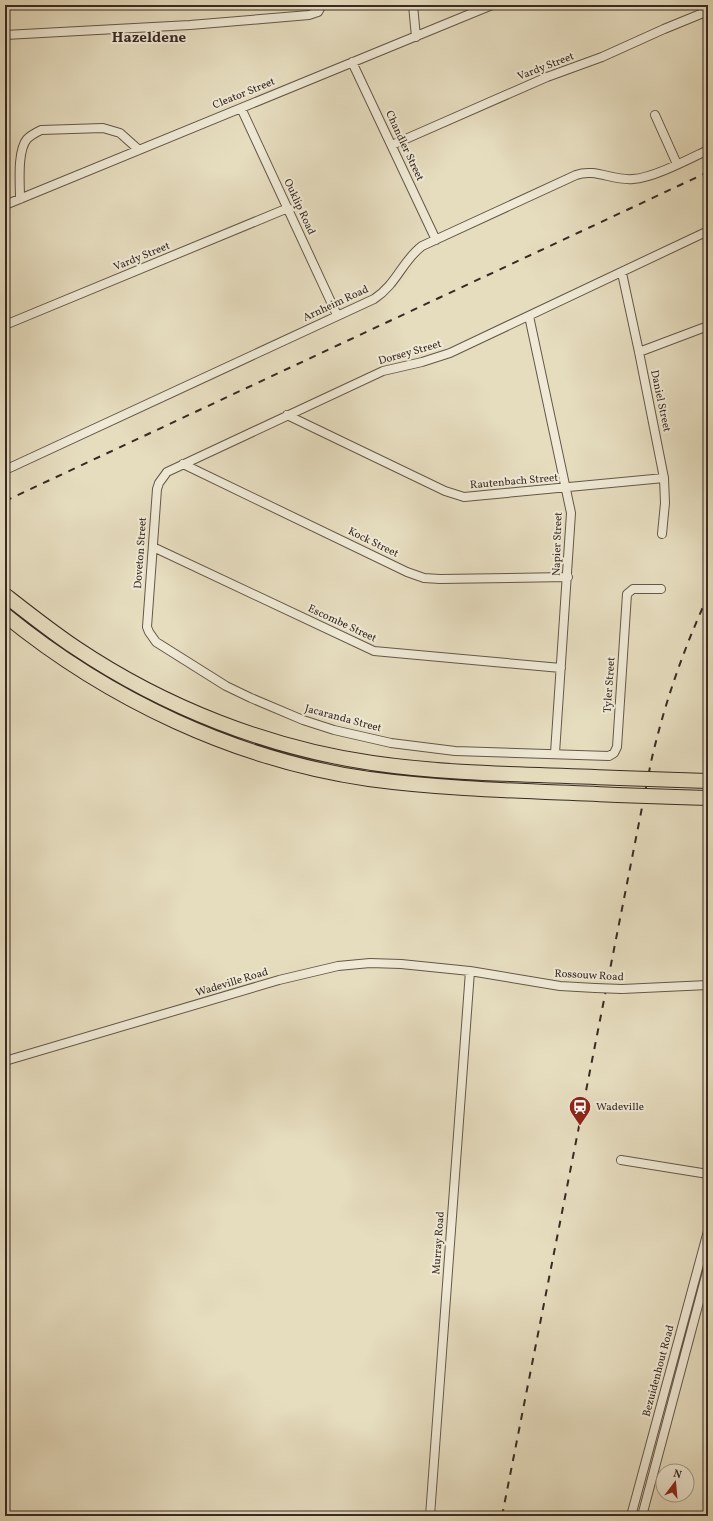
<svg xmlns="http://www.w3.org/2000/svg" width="713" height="1521" font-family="Vollkorn,serif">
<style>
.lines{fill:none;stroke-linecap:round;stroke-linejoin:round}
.minor-casing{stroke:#645749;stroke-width:10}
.motorway-casing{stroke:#382a22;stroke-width:16}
.minor{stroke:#efe9d5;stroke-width:8}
.motorway{stroke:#e6ddbf;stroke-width:14}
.rail{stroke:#382a22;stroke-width:2;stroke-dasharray:7 7;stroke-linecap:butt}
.minor-bridge-casing{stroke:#645749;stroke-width:10;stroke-linecap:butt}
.motorway-bridge-casing{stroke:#382a22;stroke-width:16;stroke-linecap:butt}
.minor-bridge{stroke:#efe9d5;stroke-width:8}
.motorway-bridge{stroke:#e6ddbf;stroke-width:14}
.labels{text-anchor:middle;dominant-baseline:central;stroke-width:4;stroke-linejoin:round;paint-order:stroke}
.street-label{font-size:11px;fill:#382a22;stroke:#efe9d5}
.poi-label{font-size:11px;fill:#382a22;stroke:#efe9d5;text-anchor:start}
.district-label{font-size:15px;font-weight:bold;fill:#382a22;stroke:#efe9d5}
</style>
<rect width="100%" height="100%" fill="#e6ddbf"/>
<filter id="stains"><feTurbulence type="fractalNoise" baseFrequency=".005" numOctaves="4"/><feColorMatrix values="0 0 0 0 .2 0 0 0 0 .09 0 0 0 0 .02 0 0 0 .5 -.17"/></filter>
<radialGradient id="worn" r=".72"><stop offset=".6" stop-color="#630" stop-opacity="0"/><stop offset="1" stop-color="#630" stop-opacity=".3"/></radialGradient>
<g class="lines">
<g class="minor-casing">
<path id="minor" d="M413 5 416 37
M5 35 190 25 309 15 318 12 322 5
M352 62 436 240
M241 108 337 315
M655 115 677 164
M392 145 547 77 602 57 664 29 708 11
M20 199C20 183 17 151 27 139 31 135 35 133 41 130L103 128 120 133 139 150
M5 205 492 5
M622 273 639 352 664 478 665 503 662 534
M529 316 571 513 555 753
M5 325 288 208
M639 352 708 326
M287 415 445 491 464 497 664 478
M183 464 407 572 424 578 440 579 568 577
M5 470 374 299C397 284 402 261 422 246L576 175C595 168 613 181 633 179 653 178 689 159 708 150
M153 547 374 651 561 668
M661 589H633L627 594 617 747 614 753 609 756 455 751 391 743 334 730 303 720 251 698 226 686 156 642 149 632 147 627 157 489 159 483 167 472 383 371 422 362 450 353 708 231
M622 989 708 985
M5 1061 279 980 338 966 370 963 401 964 470 971 560 986 595 988
M621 1160 708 1174
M430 1516 470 971
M631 1516 708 1231
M642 1516 708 1268"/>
</g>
<g class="motorway-casing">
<path id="motorway" d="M5 595C28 613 52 632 76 648 164 707 268 748 372 763 454 775 537 774 619 778
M5 615C108 699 236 760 369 779 451 790 534 791 617 795
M678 780 708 781
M676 797 708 798"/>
</g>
<use href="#minor" class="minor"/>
<use href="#motorway" class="motorway"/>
<path class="rail" d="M5 501 708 172
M502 1516 651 762C664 705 683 650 708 596"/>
<g class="minor-bridge-casing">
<path id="minor-bridge" d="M595 988 622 989"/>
</g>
<g class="motorway-bridge-casing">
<path id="motorway-bridge" d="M619 778 678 780
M617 795 676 797"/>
</g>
<use href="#minor-bridge" class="minor-bridge"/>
<use href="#motorway-bridge" class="motorway-bridge"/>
</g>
<defs>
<g id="station-pin" transform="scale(1.15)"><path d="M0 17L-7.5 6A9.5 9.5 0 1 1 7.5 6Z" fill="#8f2418" stroke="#efe9d5"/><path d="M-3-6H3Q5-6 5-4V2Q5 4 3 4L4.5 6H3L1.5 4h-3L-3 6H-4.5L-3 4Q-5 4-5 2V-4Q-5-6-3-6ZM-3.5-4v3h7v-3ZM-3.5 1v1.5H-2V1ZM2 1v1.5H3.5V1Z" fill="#fff"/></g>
</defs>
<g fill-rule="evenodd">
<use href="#station-pin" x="580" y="1107"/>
</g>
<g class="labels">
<g class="street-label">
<text transform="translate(546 67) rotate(-21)">Vardy Street</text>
<text transform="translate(244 94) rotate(-22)">Cleator Street</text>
<text transform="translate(404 146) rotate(65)">Chandler Street</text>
<text transform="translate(299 207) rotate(65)">Ouklip Road</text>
<text transform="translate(142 257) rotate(-22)">Vardy Street</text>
<text transform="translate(336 304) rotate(-25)">Arnheim Road</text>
<text transform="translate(410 353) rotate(-16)">Dorsey Street</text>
<text transform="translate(660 401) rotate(78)">Daniel Street</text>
<text transform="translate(514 482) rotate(-5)">Rautenbach Street</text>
<text transform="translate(373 543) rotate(26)">Kock Street</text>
<text transform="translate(558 544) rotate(-88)">Napier Street</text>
<text transform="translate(141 553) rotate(-86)">Doveton Street</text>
<text transform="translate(342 624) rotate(25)">Escombe Street</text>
<text transform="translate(610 685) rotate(-86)">Tyler Street</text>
<text transform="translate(343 719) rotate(15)">Jacaranda Street</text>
<text transform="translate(589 976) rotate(3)">Rossouw Road</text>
<text transform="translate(232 983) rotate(-17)">Wadeville Road</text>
<text transform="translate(439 1243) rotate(-86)">Murray Road</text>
<text transform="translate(659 1371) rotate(-75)">Bezuidenhout Road</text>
</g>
<g class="poi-label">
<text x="596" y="1107">Wadeville</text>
</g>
<g class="district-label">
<text x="149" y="38">Hazeldene</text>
</g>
</g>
<rect width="713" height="1521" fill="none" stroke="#e6ddbf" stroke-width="20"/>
<rect x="6" y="6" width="701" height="1509" fill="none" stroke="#382a22" stroke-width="2"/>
<rect x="10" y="10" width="693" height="1501" fill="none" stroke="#382a22"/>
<g transform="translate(675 1483) rotate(16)"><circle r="19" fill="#efe9d5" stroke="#a69d8d"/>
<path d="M0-3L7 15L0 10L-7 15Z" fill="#8f2418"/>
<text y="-6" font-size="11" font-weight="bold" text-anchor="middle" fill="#382a22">N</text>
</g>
<rect width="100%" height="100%" filter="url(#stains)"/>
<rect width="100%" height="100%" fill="url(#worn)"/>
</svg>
